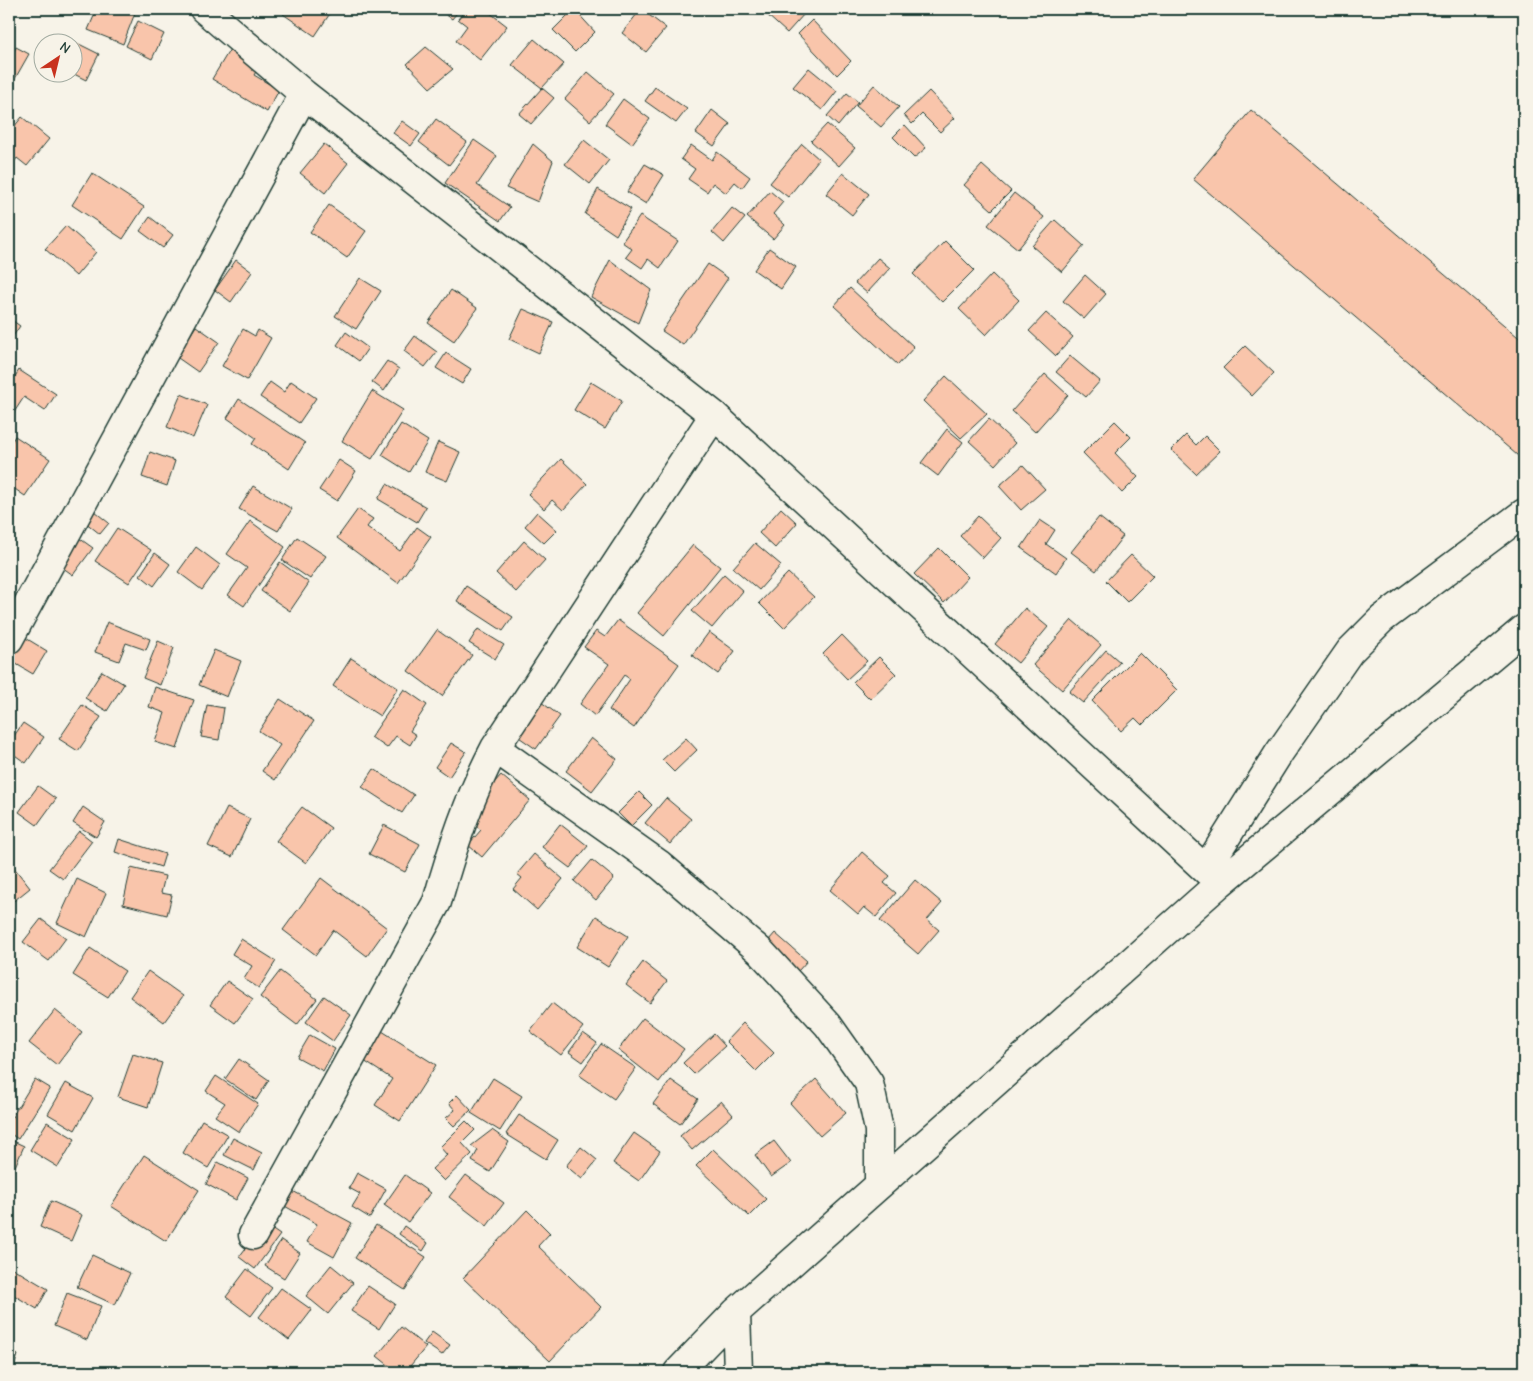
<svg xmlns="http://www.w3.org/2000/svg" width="1533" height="1381" font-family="'Comic Neue',sans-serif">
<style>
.building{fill:#f9c5ab;stroke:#1f3d34}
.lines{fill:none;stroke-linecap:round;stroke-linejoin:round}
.minor-casing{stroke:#1f3d34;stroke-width:31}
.minor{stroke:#f7f3e8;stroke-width:28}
</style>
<rect width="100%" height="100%" fill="#f7f3e8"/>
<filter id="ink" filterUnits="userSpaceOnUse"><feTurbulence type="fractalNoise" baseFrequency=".02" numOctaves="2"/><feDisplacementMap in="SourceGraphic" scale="10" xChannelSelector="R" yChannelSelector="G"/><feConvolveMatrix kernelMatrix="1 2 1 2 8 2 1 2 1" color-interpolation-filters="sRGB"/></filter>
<g filter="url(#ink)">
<path class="building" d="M97 9H124L135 13 123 44 88 30Z
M287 9H333L315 36 283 14Z
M438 9H460L452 19Z
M466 9H485L507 26 480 60 456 41 467 26 458 19Z
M574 9 595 32 575 52 553 30Z
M641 9 666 28 646 52 622 33Z
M770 9H801L805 13 787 33 766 14Z
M812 20 851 61 837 75 798 34Z
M138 21 164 34 152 59 126 46Z
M534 39 564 64 542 88 512 65Z
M73 41 99 54 86 80 70 72H72Z
M233 44 262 62 254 75 279 90 267 112 212 79Z
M16 47 29 54 12 84 9 82V61Z
M426 47 453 69 430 88 407 64Z
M809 68 837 91 822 110 793 87Z
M588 72 614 94 590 121 565 99Z
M874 85 899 107 881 127 856 106Z
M655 87 687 109 676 123 645 101Z
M542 88 554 98 531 124 519 114Z
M929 91 955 118 940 132 922 114 912 124 904 115Z
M847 93 858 102 838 126 827 116Z
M623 99 650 119 632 144 605 124Z
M712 110 730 124 714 146 696 133Z
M1251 110 1524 342V461L1193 179Z
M22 117 49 139 27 166 17 158 9 169V133Z
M436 119 467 142 449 165 419 142Z
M402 121 420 134 411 146 393 133Z
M827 124 855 148 839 166 811 141Z
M905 125 926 148 914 158 893 137Z
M474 140 497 156 477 185 510 207 500 221 445 183Z
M584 140 609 160 590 184 565 164Z
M324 144 348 163 325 193 300 173Z
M533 144 553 161 538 202 506 188Z
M802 144 819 159 788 197 770 183Z
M691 145 712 160 717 152 750 177 742 188 735 182 726 193 713 183 707 192 688 179 695 169 681 159Z
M645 164 664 175 646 204 627 192Z
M982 165 1011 191 992 210 964 185Z
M92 173 144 207 123 239 72 205Z
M843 173 869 194 852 215 826 194Z
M598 189 631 209 616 235 585 214Z
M770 191 783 202 773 214 785 225 773 239 747 217Z
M1014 193 1044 217 1018 249 988 225Z
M329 205 366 231 347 258 310 232Z
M732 208 745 218 724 243 712 232Z
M640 216 678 241 660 268 648 259 642 268 626 257 632 249 622 242Z
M150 217 173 235 163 248 140 231Z
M1055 220 1084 246 1062 272 1032 246Z
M66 226 96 252 76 276 45 249Z
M945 241 974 270 942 302 913 274Z
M769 248 796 267 781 289 754 270Z
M878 258 890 268 867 293 855 283Z
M236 260 252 272 231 302 215 290Z
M610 260 651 290 638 323 591 297Z
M708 264 728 278 683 345 662 331Z
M992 274 1019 300 986 335 959 309Z
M1085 275 1106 294 1084 319 1063 301Z
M360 278 381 291 356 329 335 316Z
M850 288 914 347 898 365 834 306Z
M451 290 477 308 454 341 428 323Z
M523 309 553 322 539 353 509 339Z
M1046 313 1073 337 1056 356 1029 331Z
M9 318 20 326 9 342Z
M196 326 219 342 198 372 175 356 178 329 189 337Z
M243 329 255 336 258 330 271 338 247 380 222 366Z
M346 332 368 348 359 361 337 345Z
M415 336 437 352 425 367 404 351Z
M1245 346 1274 373 1252 396 1223 368Z
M446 353 471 369 462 384 436 368Z
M1070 356 1100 381 1086 397 1056 372Z
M387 361 399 369 384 391 372 382Z
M19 370 56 394 45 411 24 397 9 420V386Z
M1045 374 1068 395 1035 432 1012 411Z
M946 376 987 414 961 438 923 401Z
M291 381 316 398 299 423 260 397 270 382 284 392Z
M591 382 622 401 605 429 574 410Z
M372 391 403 410 372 459 342 441Z
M181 394 207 405 193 438 167 427Z
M239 399 305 443 289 469 252 444 256 438 227 418Z
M989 419 1015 443 995 465 969 441Z
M1115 421 1131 437 1115 453 1138 477 1122 493 1083 453Z
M401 424 428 441 409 472 382 455Z
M947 429 963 442 938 476 921 463Z
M1186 435 1196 445 1205 436 1220 451 1196 474 1171 450Z
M15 436 50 459 25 496 9 485V446Z
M438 442 460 452 447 481 425 472Z
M150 452 175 461 167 486 142 477Z
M561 459 587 484 563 510 552 500 544 509 528 494Z
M339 460 356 471 337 501 319 490Z
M1023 465 1045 489 1021 510 999 486Z
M387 484 426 507 417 522 378 499Z
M253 486 292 509 278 531 239 509Z
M89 507 109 523 100 534 80 518Z
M781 508 797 523 775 548 759 533Z
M358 509 373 519 367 527 400 551 417 527 431 537 398 583 337 538Z
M537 512 557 530 544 543 525 526Z
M978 516 1001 538 983 558 960 536Z
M1099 517 1123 536 1096 571 1071 552Z
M1040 520 1055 530 1046 544 1066 558 1056 573 1021 548Z
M250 521 285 547 244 606 228 595 247 568 227 554Z
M117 528 151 550 129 583 95 561Z
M72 533 93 548 73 575 52 560Z
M297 537 326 556 310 579 282 560Z
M524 541 545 560 516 592 496 573Z
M755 543 781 565 759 590 733 568Z
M693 545 720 567 664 636 637 613Z
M196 547 220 565 202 590 178 572Z
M939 548 968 577 944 603 914 574Z
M155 553 170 564 154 586 140 575Z
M1131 555 1153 576 1127 602 1106 581Z
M280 562 309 583 290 611 261 591Z
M788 573 814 597 784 628 759 603Z
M724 574 743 591 712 628 692 611Z
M466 586 513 617 503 631 457 601Z
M1025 608 1048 627 1018 663 995 644Z
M618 620 679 664 634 728 609 710 630 679 624 675 595 716 580 704 609 664 584 647 596 631 605 637Z
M1072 620 1101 645 1062 690 1033 665Z
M107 622 150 639 146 650 126 643 119 661 95 652Z
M478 629 504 645 495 659 469 643Z
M437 630 472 655 442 696 408 671Z
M709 632 735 651 718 674 692 655Z
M842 635 867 661 847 679 823 654Z
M24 637 47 651 33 674 11 661Z
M158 641 174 648 160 685 143 678Z
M214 650 241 661 227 697 199 685Z
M1106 650 1120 662 1083 703 1069 692Z
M1140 653 1177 690 1142 725 1135 718 1121 731 1092 701Z
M879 657 896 674 870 699 853 682Z
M351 658 398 688 380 716 333 686Z
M102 671 124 684 107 711 85 698Z
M155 687 194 700 177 749 155 742 165 713 149 707Z
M404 689 427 705 410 731 416 735 410 745 396 736 387 748 371 737Z
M280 699 314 721 275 780 262 771 280 745 259 731Z
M537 699 560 716 536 749 513 733Z
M82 705 101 717 78 751 59 739Z
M207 705 224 708 219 740 201 737Z
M23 723 44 737 26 763 9 751V743Z
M591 738 617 759 592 791 566 771Z
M686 738 697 750 674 772 662 760Z
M451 743 466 752 449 777 435 767Z
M374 769 414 795 402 813 362 787Z
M501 775 530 800 482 857 468 845 481 830 465 816Z
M38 786 56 799 37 825 19 812Z
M639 792 652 805 631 826 618 813Z
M666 798 691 819 670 844 645 823Z
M83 807 105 822 96 837 73 823Z
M302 807 331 828 306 863 276 841Z
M227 808 250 819 232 857 208 846Z
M560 824 588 846 570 868 542 847Z
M384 825 420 844 405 872 369 854Z
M79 831 92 841 63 879 49 869Z
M119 839 165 854 161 867 115 852Z
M862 852 890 876 884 883 896 893 876 917 864 907 858 914 830 890Z
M534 854 563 879 537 910 513 889 522 878 517 874Z
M592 860 614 878 596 900 574 881Z
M9 861 30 888 10 904 9 903Z
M131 868 165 876 161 893 172 895 167 915 123 904Z
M321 878 387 928 367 956 333 930 316 955 283 930Z
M77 879 106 893 86 937 57 923Z
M915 880 942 903 927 920 939 930 918 954 880 921Z
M596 916 628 936 608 967 577 947Z
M41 919 66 938 49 961 23 942Z
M775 933 807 961 782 989 750 962Z
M241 939 276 961 259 988 244 979 252 966 232 954Z
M90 948 125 971 108 997 73 975Z
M643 962 667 981 650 1003 626 985Z
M148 971 183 996 164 1022 130 997Z
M280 971 317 999 297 1025 260 997Z
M227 981 253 999 235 1023 210 1005Z
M324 996 351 1015 333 1041 306 1022Z
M552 1003 583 1027 561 1055 530 1031Z
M55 1010 82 1032 57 1065 29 1043Z
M643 1018 684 1049 659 1082 618 1050Z
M743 1023 774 1053 756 1071 726 1041Z
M382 1031 436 1065 400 1121 375 1105 392 1079 364 1061Z
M583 1033 597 1043 583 1062 569 1052Z
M714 1034 725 1046 694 1074 683 1063Z
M310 1035 335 1049 323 1071 297 1057Z
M601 1044 636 1068 614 1099 579 1075Z
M133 1054 162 1063 148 1107 118 1097Z
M239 1059 269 1080 256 1100 225 1079Z
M216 1076 258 1104 239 1132 215 1116 225 1103 206 1091Z
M493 1078 522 1096 500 1131 471 1113Z
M35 1079 50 1088 18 1139 9 1133V1122Z
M816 1079 846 1113 820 1136 790 1103Z
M671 1080 698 1099 680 1124 653 1104Z
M66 1083 93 1098 75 1130 48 1114Z
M457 1095 471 1110 454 1126 446 1118 455 1110 449 1103Z
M721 1101 733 1115 692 1150 680 1136Z
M519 1115 558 1140 546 1159 506 1134Z
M202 1120 228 1135 208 1168 183 1153Z
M466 1121 475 1130 462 1143 472 1154 444 1181 432 1169 447 1155 440 1147Z
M47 1122 75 1139 58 1167 30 1150Z
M492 1130 509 1142 490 1172 472 1161 478 1150 471 1146Z
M634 1133 660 1151 639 1181 613 1163Z
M233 1138 262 1153 254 1170 224 1155Z
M9 1139 24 1146 10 1178 9 1177Z
M774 1141 791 1163 771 1177 755 1155Z
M581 1147 597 1160 582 1179 566 1166Z
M713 1149 766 1199 749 1216 696 1166Z
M144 1155 199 1190 166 1241 111 1206Z
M218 1162 248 1178 236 1200 206 1184Z
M357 1173 386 1189 370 1218 352 1207 360 1194 349 1188Z
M405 1175 430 1193 408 1222 384 1205Z
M466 1175 504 1203 487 1226 449 1197Z
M289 1189 352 1223 334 1257 307 1242 317 1224 281 1204Z
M51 1201 82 1215 71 1241 40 1227Z
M527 1210 550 1233 538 1246 601 1307 550 1361 463 1278Z
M264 1224 280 1235 255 1269 239 1257Z
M376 1225 426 1257 405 1290 355 1258Z
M404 1226 428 1243 423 1251 399 1234Z
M281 1240 300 1253 284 1278 265 1266Z
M92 1255 130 1273 115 1305 77 1287Z
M331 1265 353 1283 328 1314 306 1296Z
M9 1266 48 1289 37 1309 12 1294 15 1289 9 1285Z
M247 1269 272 1288 251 1316 226 1297Z
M368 1286 395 1304 379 1329 351 1311Z
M281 1288 312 1310 289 1340 259 1317Z
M67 1293 101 1306 87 1340 54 1326Z
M401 1327 426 1347 405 1372H397L377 1356Z
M432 1332 450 1345 442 1355 424 1343Z
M9 1351 18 1355 12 1372H9Z
M9 1353 16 1355 11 1372H9Z"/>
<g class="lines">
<g class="minor-casing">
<path id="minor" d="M204 9 304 94 714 415 1220 883
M9 639 304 94
M495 748 660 865 760 951 828 1025 869 1083 879 1130V1185
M1206 869 1279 753 1350 651 1382 619 1524 513
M253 1235 437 902C452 849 469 797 495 748L714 415
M736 1312 738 1372
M678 1372 736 1312 1220 883 1524 629"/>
</g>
<use href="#minor" class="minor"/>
</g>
</g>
<rect width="1533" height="1381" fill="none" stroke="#f7f3e8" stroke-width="30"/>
<rect x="15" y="15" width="1503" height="1351" fill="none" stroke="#1f3d34" stroke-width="2" filter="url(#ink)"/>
<g transform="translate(58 58) rotate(35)"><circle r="24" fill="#f7f3e8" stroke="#a1aaa0"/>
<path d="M0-4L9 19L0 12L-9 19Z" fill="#c8321e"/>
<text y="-8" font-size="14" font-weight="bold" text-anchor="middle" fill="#1f3d34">N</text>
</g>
</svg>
